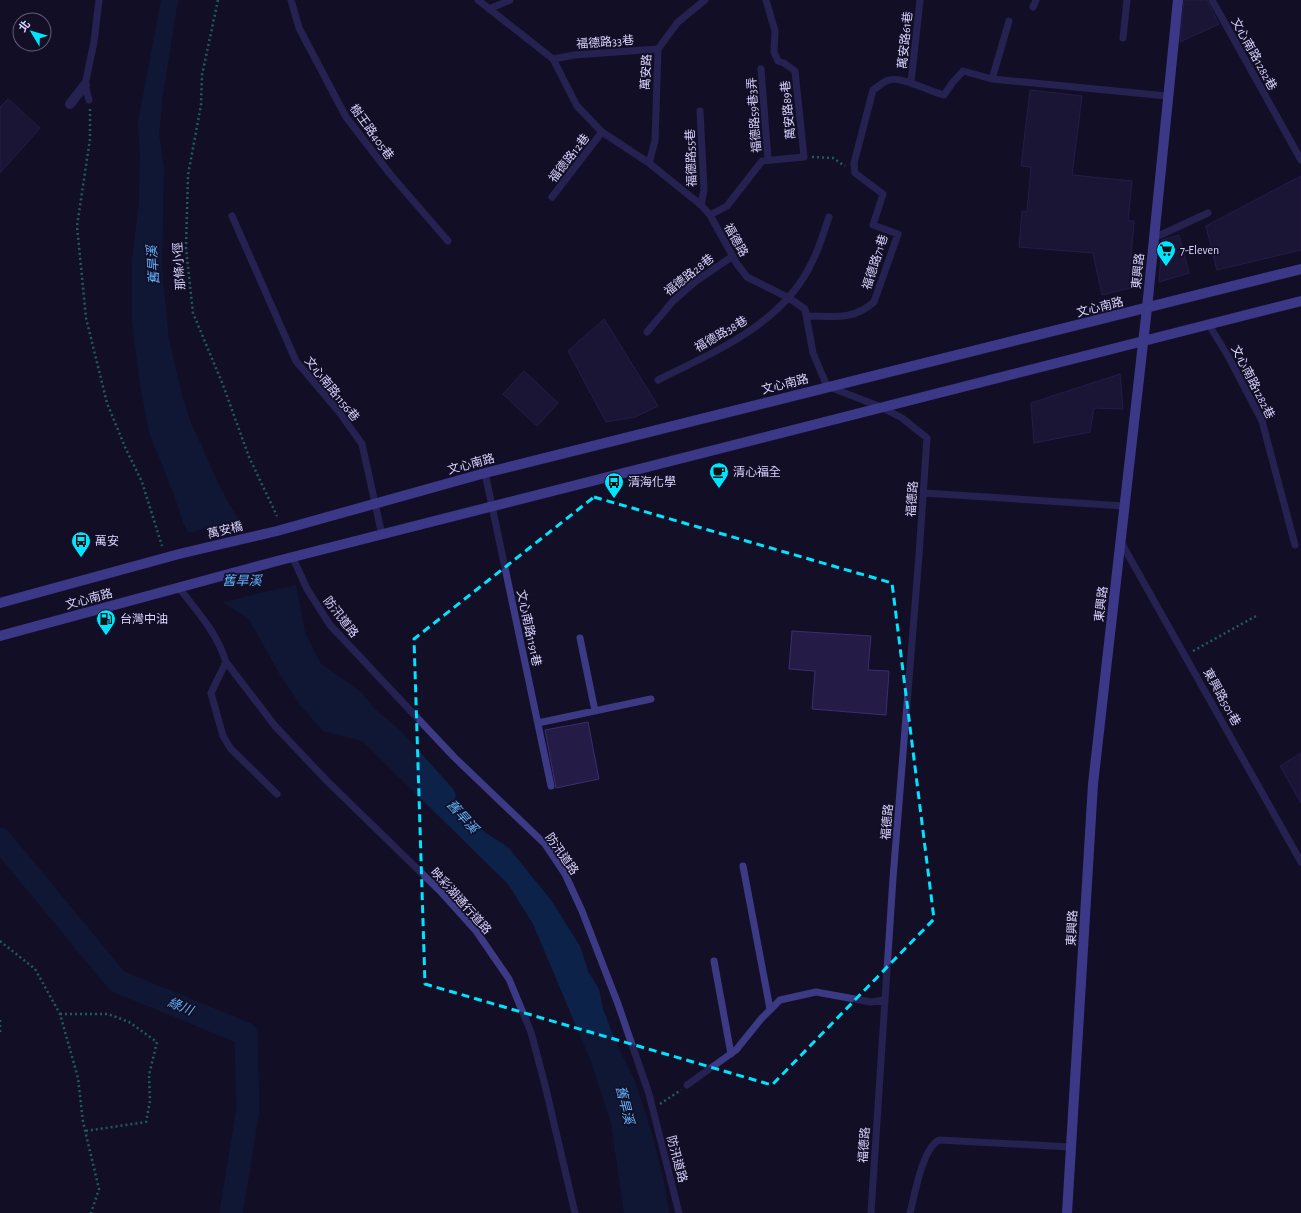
<svg xmlns="http://www.w3.org/2000/svg" width="1301" height="1213" font-family="'Alegreya Sans','Noto Sans TC',sans-serif">
<style>
.water{fill:#0c2248}
.pier{fill:#130f26}
.lines{fill:none;stroke-linecap:round;stroke-linejoin:round}
.river{stroke:#0c2248;stroke-width:23}
.building{fill:#241b47;stroke:#3b2d73}
.path{stroke:#2fb8b0;stroke-width:2.5;stroke-dasharray:2 3;stroke-linecap:butt}
.lane{stroke:#3d3a85;stroke-width:7}
.street{stroke:#3d3a85;stroke-width:10}
.secondary{stroke:#6f6bff;stroke-width:10}
.marked{fill:none;stroke:#00e5ff;stroke-width:3;stroke-dasharray:8 5;stroke-linejoin:round}
.labels{text-anchor:middle;dominant-baseline:central;stroke-width:3.5;stroke-linejoin:round;paint-order:stroke}
.street-label{font-size:12px;fill:#d9d4ff;stroke:#130f26}
.poi-label{font-size:12px;fill:#d9d4ff;stroke:#130f26;text-anchor:start}
.water-label{font-size:13px;font-style:italic;fill:#62b6ff;stroke:#130f26}
</style>
<rect width="100%" height="100%" fill="#130f26"/>
<path class="water" d="M161 0H178L163 94 159 134 164 168 162 271 169 340 183 399 191 423 220 487 277 589 296 585 305 632 321 664 361 692 377 712 407 760 446 790 460 809 486 833 508 847 551 900 580 946 588 971 599 989 603 1009 617 1045 634 1079 653 1137 665 1186 669 1213H624L611 1123 592 1064 533 924 508 884 362 741 323 731 300 705 279 673 249 619 222 602 183 522 173 492 149 432 140 384 132 320V260L139 201 140 156 138 123Z"/>
<path class="pier" d="M241 520 278 587 296 583 298 584 221 603 187 533Z"/>
<g class="lines">
<path class="river" d="M369 719 393 739 444 796
M0 839 117 981 246 1034 248 1110 231 1213"/>
</g>
<path class="building" d="M1184 0H1207L1219 24 1180 42Z
M1030 90 1082 96 1072 175 1132 181 1128 221H1134L1131 257H1140L1142 285 1102 295 1093 253 1019 247 1022 211 1027 212 1031 167 1021 166Z
M8 99 40 128 0 173V107Z
M1301 176V250L1217 270 1206 226Z
M1179 235 1189 273 1159 282 1162 240Z
M604 319 658 406 635 417 606 422 568 351Z
M524 371 558 403 537 426 503 394Z
M1120 374 1123 409 1094 408 1090 432 1034 443 1031 403Z
M792 631 871 636 868 670 889 671 886 715 812 709 815 671 789 669Z
M588 722 599 779 556 788 545 730Z
M1301 753V803L1280 766Z"/>
<g class="lines">
<path class="path" d="M218 0 202 75 201 105 188 175 186 248 193 313 223 385 249 457 277 516
M90 109V139L77 226 86 318 107 403 125 447 142 482 162 546
M812 157 833 158 845 166
M1193 651 1256 616
M0 941 35 969 60 1014 78 1078 83 1122 99 1189 91 1213
M60 1014H108L129 1022 157 1042 149 1075 150 1101 146 1122 85 1131
M0 1020V1034
M660 1104 681 1090"/>
<path class="lane" d="M291 0 299 28 346 117 390 174 448 241
M478 0 553 59 577 106 602 132 649 163 701 205 710 215 737 264 747 277 789 298 805 309 813 353 827 386 881 407 902 418 927 438 919 555 893 878 871 1213
M1212 0 1301 160
M1033 7 1036 0
M489 9 510 0
M1123 38 1127 0
M553 59 574 55 658 49
M761 69 768 159
M992 79 1009 21
M911 82 920 0
M89 100 85 85 94 42 99 0
M700 111 704 190 701 205
M649 163 655 141 658 49 678 22 705 0
M552 197 602 132
M710 215 727 206 762 161 804 157 795 71 784 63 778 61 774 52 775 31 766 0
M232 216 296 361 339 412 362 444 382 535
M1154 238 1208 213
M807 316C834 316 852 321 874 302L898 234 873 225 883 194 855 173 854 163 873 90C878 87 884 81 889 80 902 76 930 92 944 95L953 82 963 71 992 79 1167 96
M1209 325 1228 356 1262 421 1295 545
M647 332 673 301 696 281 733 256
M658 380C716 351 785 323 813 260 820 246 824 231 829 217
M485 473 551 786
M924 493 1125 506
M1122 544 1301 862
M293 558 307 589 330 625 454 757 545 844 565 874 582 911 618 1004 649 1094 679 1213
M179 588C198 612 217 633 226 662L211 693 223 736 231 749 277 794
M580 638 595 711
M226 662 275 726 326 780 440 891 476 931 509 979 531 1032 545 1085 575 1213
M538 723 651 699
M743 866 770 1009
M714 961 731 1054
M687 1085 736 1050 761 1019 780 1000 816 992 871 1002 885 1000
M910 1213C915 1194 922 1149 939 1140L1072 1147"/>
<path class="street" d="M70 104 85 85"/>
<path class="secondary" d="M0 603 179 554 277 531 485 473 1301 269
M0 636 277 561 1301 301
M1067 1213 1093 784 1147 308 1178 0"/>
</g>
<path d="M0 0H1301V1213H0ZM594 497 892 583 934 919 772 1085 425 984 414 639Z" fill="#130f26" fill-opacity=".55" fill-rule="evenodd"/>
<path class="marked" d="M594 497 892 583 934 919 772 1085 425 984 414 639Z"/>
<defs>
<g id="supermarket-pin" transform="scale(1)"><path d="M0 17L-7.5 6A9.5 9.5 0 1 1 7.5 6Z" fill="#00e5ff" stroke="#130f26"/><path d="M-6-5.5h2.5l.6 2H6L4.5 2H-2.5L-4.4-4H-6ZM-1.5 3.2a1.3 1.3 0 1 0 .1 0ZM3 3.2a1.3 1.3 0 1 0 .1 0Z" fill="#111"/></g>
<g id="cafe-pin" transform="scale(1)"><path d="M0 17L-7.5 6A9.5 9.5 0 1 1 7.5 6Z" fill="#00e5ff" stroke="#130f26"/><path d="M-5.5-4.5H6V0H3Q3 3.5 0 3.5H-2.5Q-5.5 3.5-5.5 0ZM3-3.2v2h1.7v-2ZM-6 4.5H4V6H-6Z" fill="#111"/></g>
<g id="bus-pin" transform="scale(1)"><path d="M0 17L-7.5 6A9.5 9.5 0 1 1 7.5 6Z" fill="#00e5ff" stroke="#130f26"/><path d="M-5-6H5V4H4V6H2V4H-2V6H-4V4H-5ZM-3.5-4V0h7V-4ZM-3.5 1.2v1.5H-2V1.2ZM2 1.2v1.5H3.5V1.2Z" fill="#111"/></g>
<g id="fuel-pin" transform="scale(1)"><path d="M0 17L-7.5 6A9.5 9.5 0 1 1 7.5 6Z" fill="#00e5ff" stroke="#130f26"/><path d="M-5.5-6h7V0h2V4h1.3V-2.5L3-4.5l.8-.8L6-3V5H2.5V1h-1V6h-7ZM-4.2-4.7v3.2H.2V-4.7Z" fill="#111"/></g>
</defs>
<g fill-rule="evenodd">
<use href="#supermarket-pin" x="1166" y="250"/>
<use href="#cafe-pin" x="719" y="472"/>
<use href="#bus-pin" x="614" y="482"/>
<use href="#bus-pin" x="81" y="541"/>
<use href="#fuel-pin" x="106" y="619"/>
</g>
<g class="labels">
<g class="street-label">
<text transform="translate(905 40) rotate(-84)">萬安路61巷</text>
<text transform="translate(605 42) rotate(-4)">福德路33巷</text>
<text transform="translate(1254 54) rotate(61)">文心南路1282巷</text>
<text transform="translate(646 72) rotate(-87)">萬安路</text>
<text transform="translate(788 110) rotate(-96)">萬安路89巷</text>
<text transform="translate(754 115) rotate(-94)">福德路59巷3弄</text>
<text transform="translate(372 132) rotate(54)">樹王路405巷</text>
<text transform="translate(569 158) rotate(-52)">福德路12巷</text>
<text transform="translate(691 158) rotate(-92)">福德路55巷</text>
<text transform="translate(736 240) rotate(61)">福德路</text>
<text transform="translate(875 262) rotate(-72)">福德路71巷</text>
<text transform="translate(179 266) rotate(-94)">那條小徑</text>
<text transform="translate(1138 271) rotate(-84)">東興路</text>
<text transform="translate(689 275) rotate(-38)">福德路28巷</text>
<text transform="translate(1100 307) rotate(-14)">文心南路</text>
<text transform="translate(721 334) rotate(-30)">福德路38巷</text>
<text transform="translate(1253 382) rotate(63)">文心南路1282巷</text>
<text transform="translate(785 384) rotate(-14)">文心南路</text>
<text transform="translate(332 389) rotate(51)">文心南路1156巷</text>
<text transform="translate(471 464) rotate(-15)">文心南路</text>
<text transform="translate(912 499) rotate(-86)">福德路</text>
<text transform="translate(225 530) rotate(-14)">萬安橋</text>
<text transform="translate(89 599) rotate(-15)">文心南路</text>
<text transform="translate(1101 604) rotate(-83)">東興路</text>
<text transform="translate(341 617) rotate(52)">防汛道路</text>
<text transform="translate(529 628) rotate(78)">文心南路1191巷</text>
<text transform="translate(1222 697) rotate(61)">東興路501巷</text>
<text transform="translate(887 822) rotate(-85)">福德路</text>
<text transform="translate(562 854) rotate(55)">防汛道路</text>
<text transform="translate(461 901) rotate(48)">映彩湖通行道路</text>
<text transform="translate(1072 928) rotate(-87)">東興路</text>
<text transform="translate(864 1145) rotate(-86)">福德路</text>
<text transform="translate(677 1159) rotate(75)">防汛道路</text>
</g>
<g class="poi-label">
<text x="1180" y="250">7-Eleven</text>
<text x="733" y="472">清心福全</text>
<text x="628" y="482">清海化學</text>
<text x="95" y="541">萬安</text>
<text x="120" y="619">台灣中油</text>
</g>
<g class="water-label">
<text transform="translate(154 265) rotate(-94)">舊旱溪</text>
<text x="242" y="581">舊旱溪</text>
<text transform="translate(462 817) rotate(48)">舊旱溪</text>
<text transform="translate(180 1007) rotate(22)">綠川</text>
<text transform="translate(624 1105) rotate(76)">舊旱溪</text>
</g>
</g>
<g transform="translate(32 32) rotate(308)"><circle r="19" fill="#130f26" stroke="#625e7d"/>
<path d="M0-3L7 15L0 10L-7 15Z" fill="#00e5ff"/>
<text y="-6" font-size="11" font-weight="bold" text-anchor="middle" fill="#d9d4ff">北</text>
</g>
</svg>
